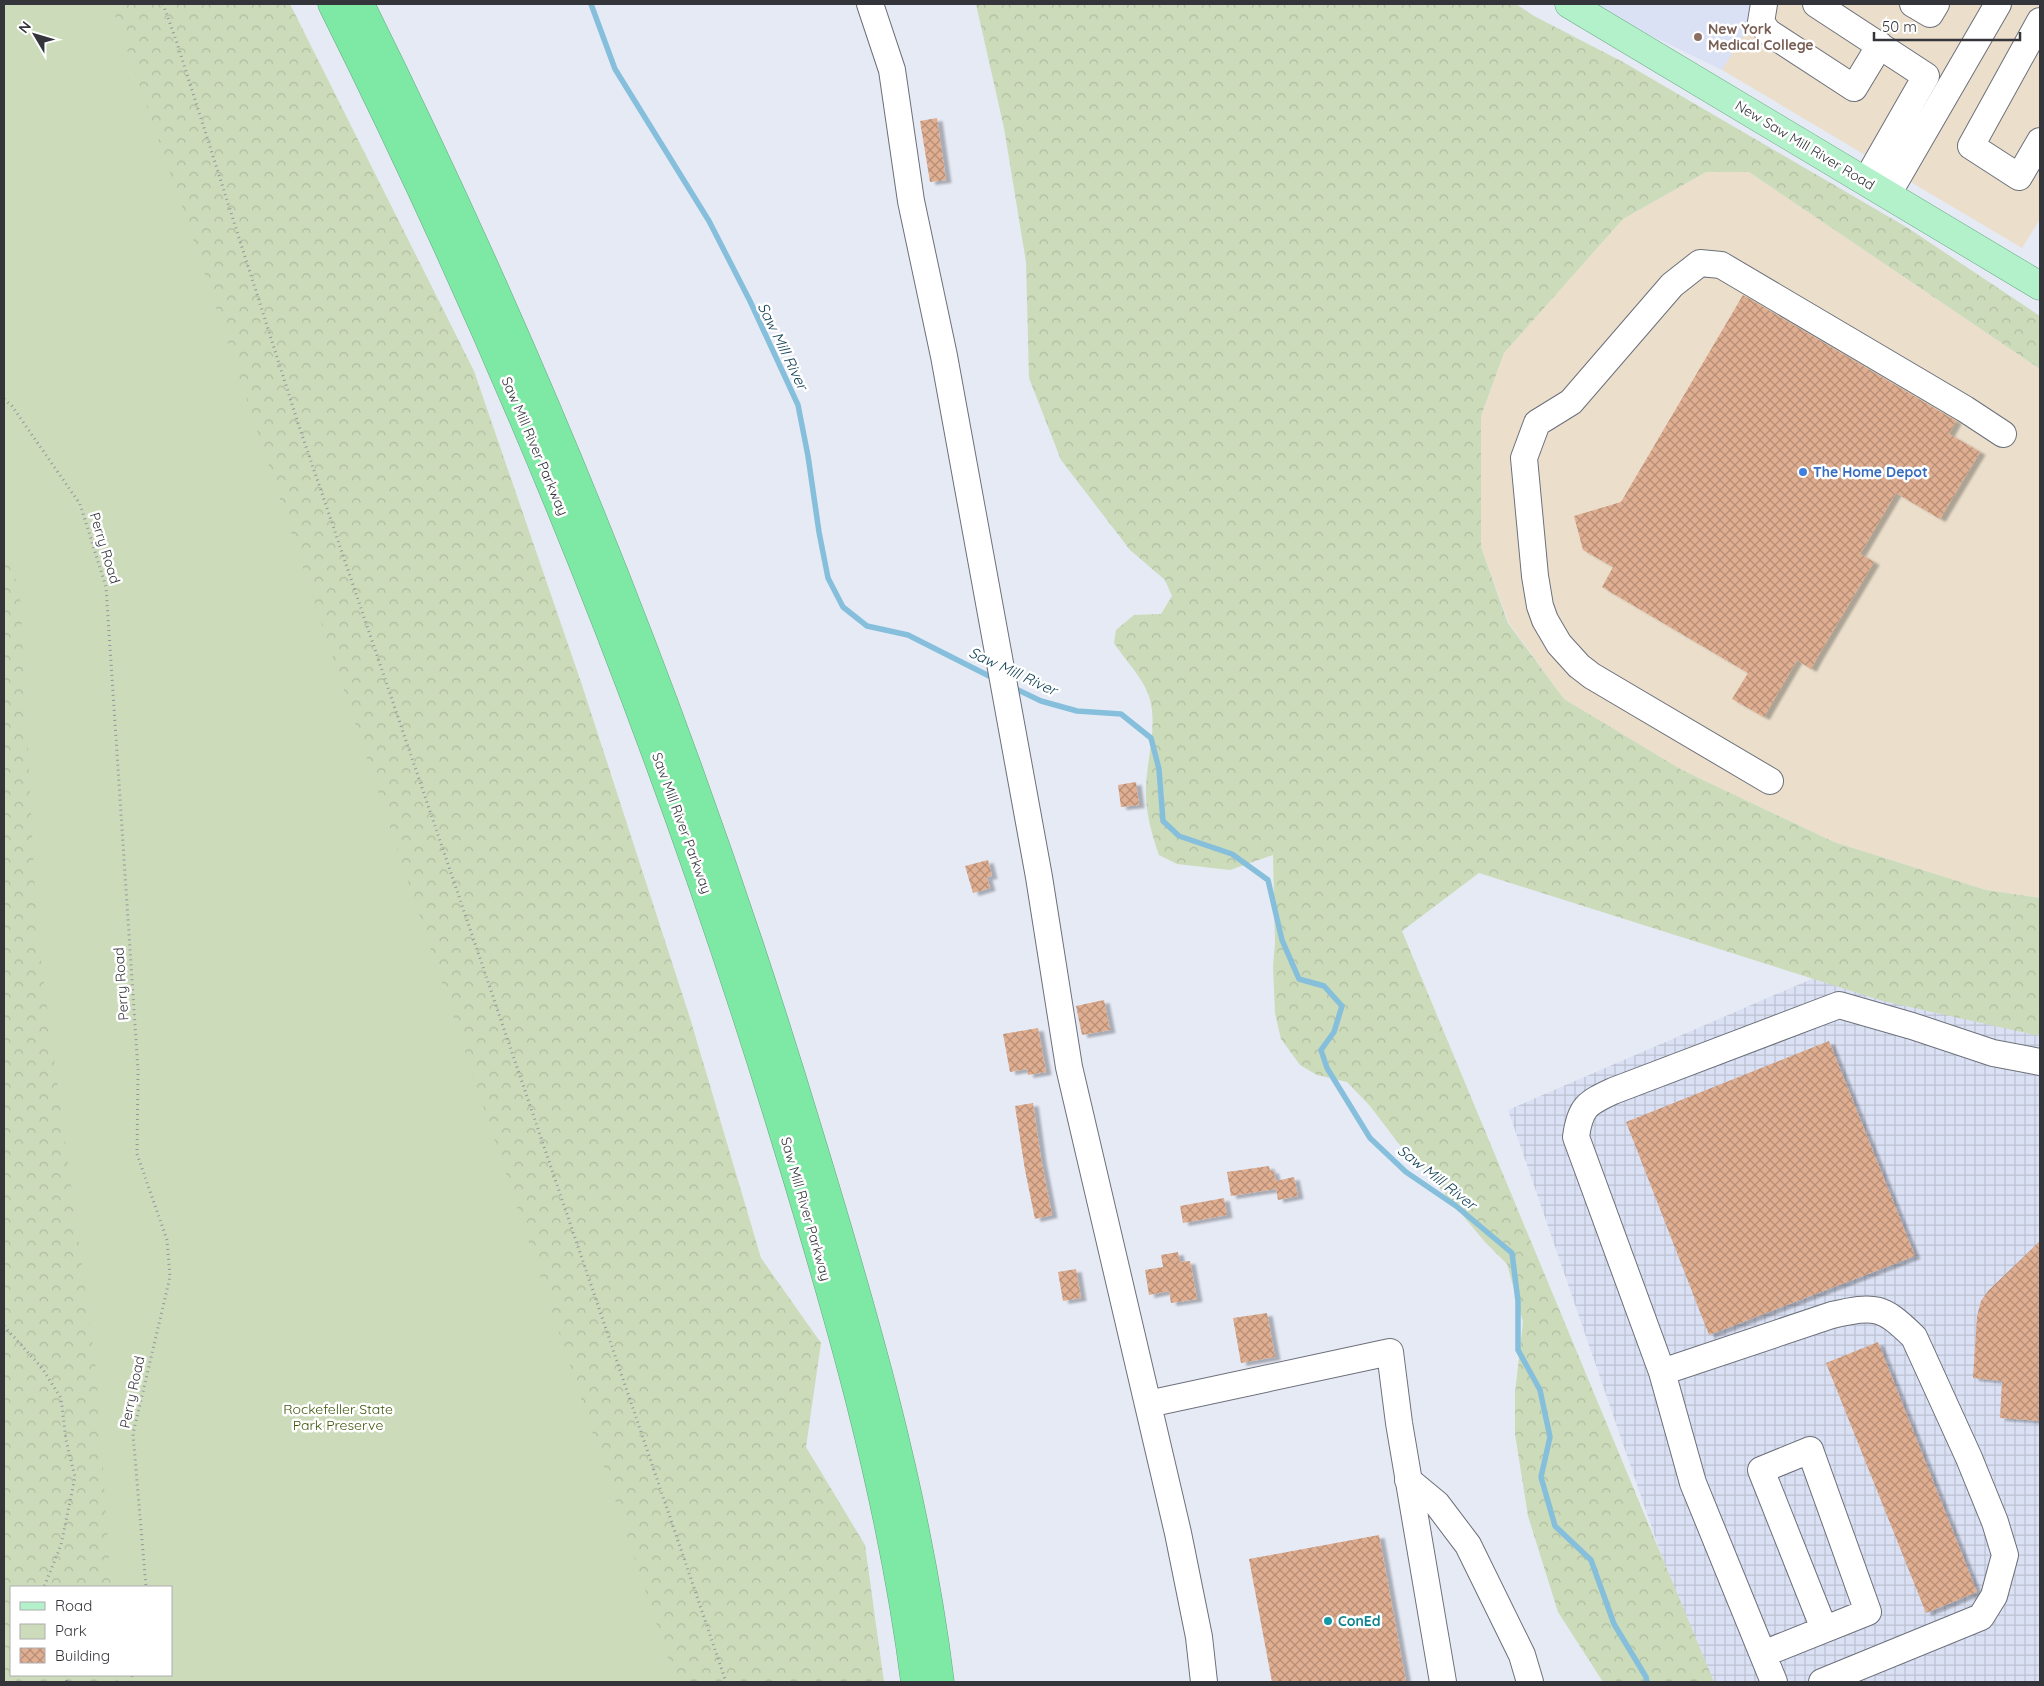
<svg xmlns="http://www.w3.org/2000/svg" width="2044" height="1686" font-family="Quicksand,sans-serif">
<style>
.commercial{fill:#ebdecb}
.industrial{fill:url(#industrial-grid)}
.built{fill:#dbe1f4}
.forest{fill:url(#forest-crowns);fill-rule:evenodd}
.park{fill:#ccdbba}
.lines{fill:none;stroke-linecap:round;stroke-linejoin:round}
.stream{stroke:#86bfdc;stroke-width:5.5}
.building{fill:url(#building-cross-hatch);filter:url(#shadow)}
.minor-casing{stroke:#6c707a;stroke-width:28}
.major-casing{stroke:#64a980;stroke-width:29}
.highway-casing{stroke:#64a980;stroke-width:29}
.path{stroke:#94969e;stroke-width:3;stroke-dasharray:1 4;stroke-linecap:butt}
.minor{stroke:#fff;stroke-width:26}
.major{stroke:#b2f1c9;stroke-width:28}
.highway{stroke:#7ee8a5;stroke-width:28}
.education-dot{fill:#8d6e63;stroke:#fff;stroke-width:2}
.shop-dot{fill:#3f7fe0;stroke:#fff;stroke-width:2}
.culture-dot{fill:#0f9aa8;stroke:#fff;stroke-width:2}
.labels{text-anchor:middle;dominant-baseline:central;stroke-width:5;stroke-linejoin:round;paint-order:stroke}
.education-label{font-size:14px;font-weight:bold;fill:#785e54;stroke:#fff;text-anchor:start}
.street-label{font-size:14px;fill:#34353a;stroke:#fff}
.shop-label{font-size:14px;font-weight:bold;fill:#366cbe;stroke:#fff;text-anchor:start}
.park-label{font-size:14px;fill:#3b5406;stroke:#fff}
.culture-label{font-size:14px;font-weight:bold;fill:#0d838f;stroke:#fff;text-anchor:start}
.water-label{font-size:15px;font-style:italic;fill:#0d3d52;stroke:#fff}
</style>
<defs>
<pattern id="industrial-grid" width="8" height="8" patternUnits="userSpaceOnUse" patternTransform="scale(1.25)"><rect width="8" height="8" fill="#dbe1f4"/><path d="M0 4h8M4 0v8" fill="none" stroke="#bdc2d2"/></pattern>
<pattern id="forest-crowns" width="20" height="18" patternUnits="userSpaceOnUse" patternTransform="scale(1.25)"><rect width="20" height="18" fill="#ccdbba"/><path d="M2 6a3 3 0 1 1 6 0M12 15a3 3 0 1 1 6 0" fill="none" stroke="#b0bda1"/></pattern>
<pattern id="building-cross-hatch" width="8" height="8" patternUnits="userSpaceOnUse" patternTransform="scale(1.25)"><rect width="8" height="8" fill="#e0ae90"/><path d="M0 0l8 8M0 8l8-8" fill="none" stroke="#b68e77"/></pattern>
<filter id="shadow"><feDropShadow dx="5.5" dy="3" stdDeviation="1" flood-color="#0004"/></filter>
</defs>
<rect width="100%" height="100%" fill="#e6eaf5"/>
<path class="commercial" d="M1611 4H2040V219L2022 248Z
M1706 172H1749L2040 369V898L1986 890 1834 842 1682 770 1564 699 1509 623 1481 547V416L1504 353 1623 219Z"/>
<path class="industrial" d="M1837 968 2040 1014V1682H1705L1508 1110Z"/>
<path class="built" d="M1586 4H1763L1722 70Z"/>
<path class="forest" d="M4 4H290L474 371 581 682 690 1018 761 1258 821 1343 806 1447 865 1545 884 1682H4ZM11 1587H171V1675H11Z
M976 4H1516L1534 16 1623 62 1908 228 2040 316V369L1749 172H1706L1623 219 1504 353 1481 416V547L1508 623 1564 699 1682 770 1834 842 1986 890 2040 898V1036L1883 1001 1479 873 1402 931 1714 1682H1603L1558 1612 1528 1516 1515 1434V1393L1523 1322 1507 1264 1485 1242 1428 1174 1399 1144 1370 1106 1347 1082 1317 1075 1300 1065 1281 1039 1275 1013 1273 967 1275 942 1273 855 1230 870 1177 864 1159 855C1151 833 1145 809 1146 787 1147 755 1161 717 1145 687 1138 673 1123 657 1114 643L1116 630 1134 615 1161 614 1172 596 1165 580 1130 550 1061 460 1029 378 1026 262 1004 128Z"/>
<path class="park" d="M4 4H111L184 212 676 1682H118L117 1675H171V1587H111L96 1370 37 932 20 595 8 553 4 547Z"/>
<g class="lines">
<path class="stream" d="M591 4 615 69 709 221 750 301 798 405 808 456 819 532 828 578 843 607 867 626 908 635 995 679
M1012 687 1041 701 1077 711 1121 714 1151 738 1159 769 1163 821 1179 836 1232 854 1268 880 1282 940 1299 979 1324 986 1342 1006 1334 1032 1321 1050 1327 1068 1370 1138 1406 1172 1456 1206 1512 1253 1518 1301V1350L1540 1390 1550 1437 1541 1477 1555 1526 1591 1560 1614 1624 1646 1677 1647 1682"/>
</g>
<path class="building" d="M937 118 946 180 930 182 920 121Z
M1743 295 1956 421 1949 434 1980 452 1940 519 1896 493 1860 554 1874 562 1818 656 1811 669 1797 660 1764 717 1732 699 1748 673 1602 587 1613 567 1583 550 1574 516 1621 502Z
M1136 782 1139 805 1121 807 1118 785Z
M988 860 992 876 987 877 990 888 973 893 965 866Z
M1104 1000 1110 1030 1082 1035 1076 1006Z
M1038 1028 1046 1072 1028 1075 1027 1069 1010 1072 1003 1034Z
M1829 1041 1915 1256 1709 1335 1626 1122Z
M1033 1103 1041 1159 1052 1215 1035 1219 1025 1170 1015 1106Z
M1269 1166 1270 1171 1273 1170 1276 1181 1294 1177 1298 1196 1278 1200 1276 1189 1231 1196 1227 1172Z
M1224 1198 1227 1215 1183 1223 1180 1206Z
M2040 1241V1421L2000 1418 2002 1381 1973 1378 1977 1316 1981 1301 1988 1291Z
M1178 1252 1180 1262 1190 1261 1197 1299 1171 1303 1169 1291 1149 1295 1145 1270 1163 1267 1161 1255Z
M1076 1269 1081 1298 1063 1301 1058 1272Z
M1267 1313 1275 1357 1241 1363 1233 1318Z
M1878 1342 1977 1592 1926 1613 1826 1363Z
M1379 1535 1406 1682H1272L1249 1559Z"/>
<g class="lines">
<g class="minor-casing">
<path id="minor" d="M870 4 892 70 911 201 944 356 1039 877 1069 1067 1178 1533 1199 1637 1204 1682
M1764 4 1761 22 1768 32 1854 88 1880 45
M1816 4 1926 76 1866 181
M1913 4 1930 14 1936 4
M2040 21 1971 146 2019 177 2040 141
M1888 194 1998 4
M1770 781 1592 676 1579 666 1559 644 1545 620 1540 606 1535 576 1524 458 1537 423 1571 402 1672 285 1700 263 1721 265 1965 409 2003 434
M1662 1372 1832 1315C1876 1305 1882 1306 1914 1337L1969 1458 1995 1522 2005 1555 1994 1596 1981 1617 1822 1682
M1148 1404 1390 1352 1399 1423 1443 1682
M1408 1480 1437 1504 1468 1545 1522 1655 1530 1682
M1763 1654 1868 1612 1810 1450 1761 1470 1824 1629
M1774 1682 1693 1483 1662 1372 1576 1137C1580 1107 1587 1103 1613 1091L1839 1005 1912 1026 1993 1053 2040 1062"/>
</g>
<g class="major-casing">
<path id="major" d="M1569 4 2040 286"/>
</g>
<g class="highway-casing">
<path id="highway" d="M332 4C512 365 663 739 781 1125 837 1308 891 1492 915 1682
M360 4C541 368 692 745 809 1134 864 1314 917 1495 940 1682"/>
</g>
<path class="path" d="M163 4 176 40 298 423 726 1682
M4 399 12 406 80 504 106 587 138 1070 137 1154 167 1240 170 1277 133 1434 146 1587
M4 1326 42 1368 61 1398 66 1440 75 1477 61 1545 44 1587
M66 1675 67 1682
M131 1682 132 1675"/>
<use href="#minor" class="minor"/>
<use href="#major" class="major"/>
<use href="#highway" class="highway"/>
</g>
<circle class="education-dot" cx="1698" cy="37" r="5"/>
<circle class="shop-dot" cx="1803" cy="472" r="5"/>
<circle class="culture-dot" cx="1328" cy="1621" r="5"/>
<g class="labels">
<g class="education-label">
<text x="1708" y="29">New York<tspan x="1708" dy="16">Medical College</tspan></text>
</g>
<g class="street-label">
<text transform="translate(1805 145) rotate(31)">New Saw Mill River Road</text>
<text transform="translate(535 446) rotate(67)">Saw Mill River Parkway</text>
<text transform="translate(105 548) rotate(73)">Perry Road</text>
<text transform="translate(682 823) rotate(70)">Saw Mill River Parkway</text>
<text transform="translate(121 984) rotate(-94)">Perry Road</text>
<text transform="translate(806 1209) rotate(74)">Saw Mill River Parkway</text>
<text transform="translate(132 1392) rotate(-78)">Perry Road</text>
</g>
<g class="shop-label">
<text x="1813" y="472">The Home Depot</text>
</g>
<g class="park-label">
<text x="338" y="1409">Rockefeller State<tspan x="338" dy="16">Park Preserve</tspan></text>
</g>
<g class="culture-label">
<text x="1338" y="1621">ConEd</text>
</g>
<g class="water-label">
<text transform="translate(783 346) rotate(64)">Saw Mill River</text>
<text transform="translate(1013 671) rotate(25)">Saw Mill River</text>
<text transform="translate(1437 1177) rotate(38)">Saw Mill River</text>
</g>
</g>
<rect width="2044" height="1686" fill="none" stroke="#34353a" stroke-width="10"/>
<rect x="10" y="1586" width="162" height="90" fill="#ffffff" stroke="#aeaeb0"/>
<rect x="20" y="1602" width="25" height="8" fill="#b2f1c9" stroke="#aeaeb0"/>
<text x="55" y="1611" font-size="15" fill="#34353a">Road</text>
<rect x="20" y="1624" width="25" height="15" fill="#ccdbba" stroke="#aeaeb0"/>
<text x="55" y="1636" font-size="15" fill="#34353a">Park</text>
<rect x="20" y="1648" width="25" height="15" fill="url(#building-cross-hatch)" stroke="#aeaeb0"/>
<text x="55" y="1661" font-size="15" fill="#34353a">Building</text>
<g transform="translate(35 35) rotate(308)" stroke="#ffffff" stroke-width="4" paint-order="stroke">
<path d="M0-4L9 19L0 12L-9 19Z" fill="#34353a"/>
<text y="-8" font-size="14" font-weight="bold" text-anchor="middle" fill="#34353a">N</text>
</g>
<path d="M1874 32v8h146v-8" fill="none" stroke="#34353a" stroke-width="2.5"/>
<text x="1882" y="32" font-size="15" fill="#34353a" stroke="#ffffff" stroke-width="4" paint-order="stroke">50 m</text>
</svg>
